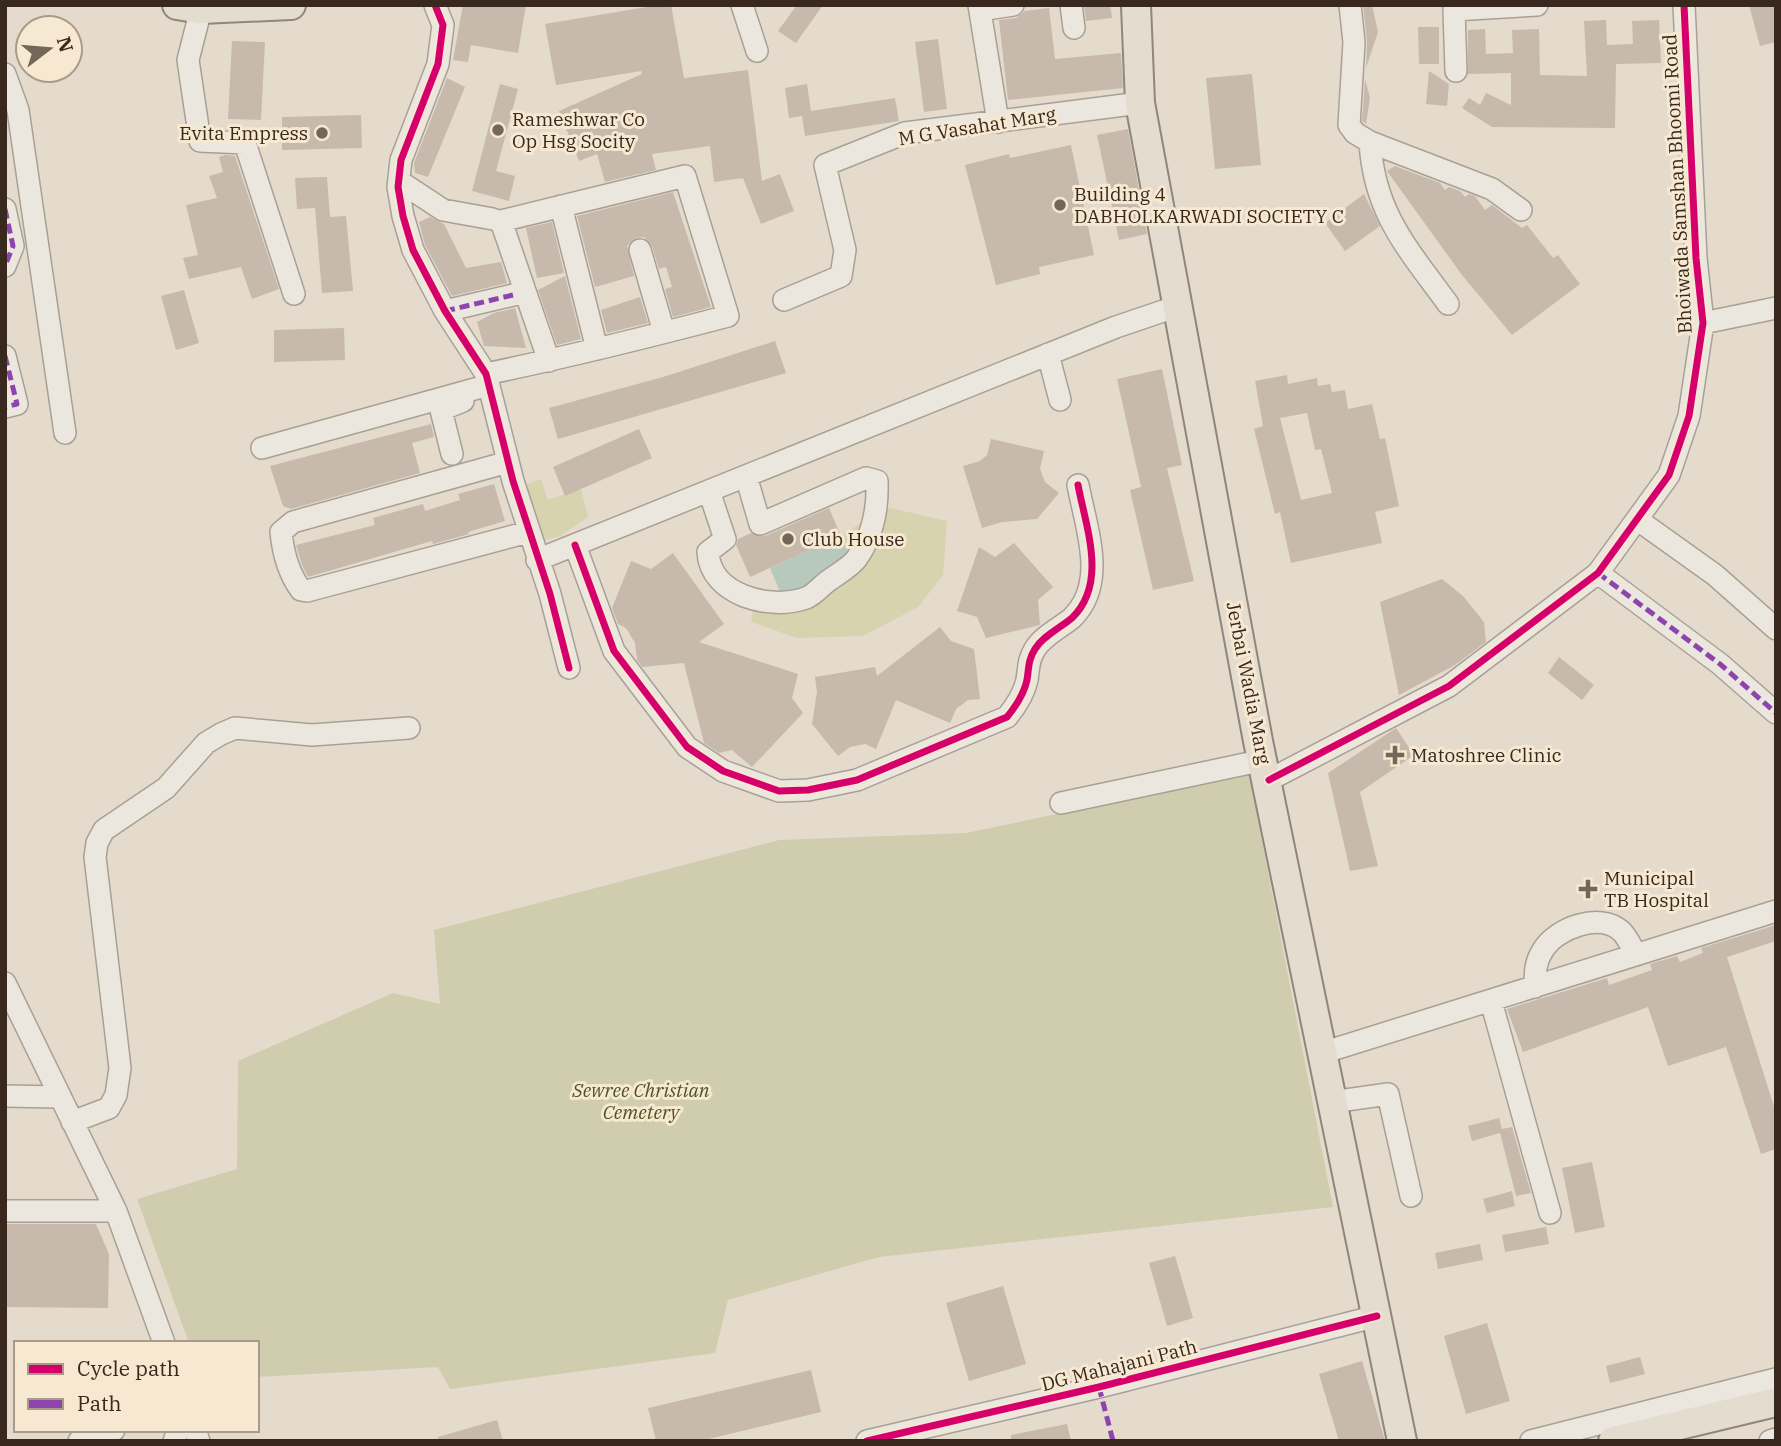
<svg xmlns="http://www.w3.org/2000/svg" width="1781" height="1446" font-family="'IBM Plex Serif',serif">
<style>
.green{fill:#d6d3ae}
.cemetery{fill:#d0cdae}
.water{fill:#b7c9bd}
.building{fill:#c8b9ad;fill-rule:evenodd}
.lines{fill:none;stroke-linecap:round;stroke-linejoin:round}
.minor-casing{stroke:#a9a095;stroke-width:24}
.major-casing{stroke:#8f867c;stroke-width:32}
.minor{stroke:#ece7de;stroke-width:21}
.major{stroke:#e3dccf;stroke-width:28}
.quiet{stroke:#8e44ad;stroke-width:5;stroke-dasharray:10 5;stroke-linecap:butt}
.cycleway-casing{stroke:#f6e8d1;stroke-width:11}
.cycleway{stroke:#d6006c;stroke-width:7}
.poi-dot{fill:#74675a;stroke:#f6e8d1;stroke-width:2.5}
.labels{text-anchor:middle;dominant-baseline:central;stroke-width:6;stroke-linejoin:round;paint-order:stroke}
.poi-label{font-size:19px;fill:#38281d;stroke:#f6e8d1;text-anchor:start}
.street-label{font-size:19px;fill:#38281d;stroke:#f6e8d1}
.park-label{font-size:19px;font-style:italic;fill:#4b5423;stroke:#f6e8d1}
</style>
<rect width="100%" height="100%" fill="#e4dbcc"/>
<path class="green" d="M541 479 548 500 581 489 588 517 560 536 534 543 519 487Z
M886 507 947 521 943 575 918 607 863 636 797 638 751 622 756 595 782 596 853 566 841 536Z"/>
<path class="cemetery" d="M1249 774 1333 1207 879 1257 728 1300 715 1353 450 1389 438 1367 257 1377V1343H189L137 1199 237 1169 238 1061 393 993 440 1004 434 930 779 840 966 833Z"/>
<path class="water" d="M841 536 854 566 782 596 770 568Z"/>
<path class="building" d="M463 5H526L518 53 471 45 468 62 453 60Z
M659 5H671L684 78 748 70 762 181 780 174 794 211 761 224 743 178 714 182 710 146 652 154 656 170 605 182 597 154 579 161 559 111 642 74 641 71 556 85 545 24Z
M797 5H823L796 43 778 31Z
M1084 5H1110L1112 18 1086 21Z
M1363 5H1372L1378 32 1366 68 1367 41Z
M1749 5H1776V42L1760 46Z
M1049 8 1055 59 1121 53 1123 88 1008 100 999 20 1016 18 1025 11Z
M1606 20 1607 45 1633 44 1632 21 1659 20 1661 63 1616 64 1615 128 1492 127 1462 108 1469 98 1480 105 1486 93 1511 105V73L1468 74V30L1485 29 1486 54 1513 53 1512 30 1539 29 1540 75 1587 76 1584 21Z
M1418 27H1439V64H1419Z
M938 39 947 109 924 112 915 42Z
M232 41 265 42 261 120 228 119Z
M1429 71 1449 84 1447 106 1426 104Z
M1252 74 1261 165 1215 169 1206 78Z
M447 78 465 87 428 177 415 173 414 163Z
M1365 79 1370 98 1366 124 1362 121Z
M500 84 518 89 496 171 515 176 509 201 472 191Z
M807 84 811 111 895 98 899 121 805 136 802 116 789 118 785 88Z
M361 115 362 148 282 150V117Z
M1128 129 1147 234 1119 240 1097 135Z
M1071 145 1094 255 1039 267 1040 274 996 285 965 165 1009 154 1010 158Z
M225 155 235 156 279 289 252 299 241 267 189 279 183 258 198 255 186 205 217 198 209 176 223 172 219 157Z
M1395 166 1440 183 1445 190 1449 187 1460 191 1465 197 1469 194 1475 196 1485 210 1492 205 1522 228 1527 225 1553 258 1558 255 1580 284 1512 335 1462 275 1387 171Z
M327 177 330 217 346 216 353 291 322 293 315 208 297 209 295 178Z
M673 192 711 307 673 317 665 289 672 287 666 267 659 269 652 246 644 237 636 238 627 246 634 276 595 287 577 216Z
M1364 194 1380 226 1345 251 1325 223Z
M430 217 444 224 466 268 501 262 507 283 452 296 425 245 419 222Z
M552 222 564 273 537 278 526 228Z
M565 276 581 339 557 345 538 290Z
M184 290 199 343 176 350 161 296Z
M640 297 648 323 607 333 601 310Z
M515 308 526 348 484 346 477 322 494 313Z
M344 328 345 360 274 362V330Z
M775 341 786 373 558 439 549 408 663 377Z
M1162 369 1182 465 1167 468 1194 581 1153 590 1130 490 1141 487 1117 379Z
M1287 375 1288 384 1317 378 1318 386 1330 384 1332 392 1345 390 1348 409 1372 404 1380 439 1385 438 1399 506 1375 512 1382 543 1291 563 1280 512 1275 514 1254 429 1263 426 1255 381ZM1307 413 1315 450 1321 449 1332 493 1301 500 1280 418Z
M431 424 434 437 412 443 420 473 291 509 283 506 270 466Z
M639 429 652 458 565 496 553 467Z
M991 439 1044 451 1040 469 1045 482 1059 493 1037 519 1002 522 982 528 963 466 980 461 987 455Z
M494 484 505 521 468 532 469 534 433 544 432 541 308 577 302 565 296 545 375 525 373 518 423 504 425 511 460 500 458 494Z
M829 508 841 536 750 577 736 545 738 539 751 533 765 536Z
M1014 543 1053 587 1038 600 1040 625 986 638 977 617 957 611 979 547 995 557Z
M673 553 724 624 699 642 798 674 792 698 803 713 752 767 732 750 719 753 704 743 684 663 642 667 637 660 635 643 626 628 618 624 612 608 631 561 651 569Z
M1442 579 1463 596 1484 622 1486 642 1455 665 1399 695 1380 602Z
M940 627 951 641 974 649 980 699 968 700 956 709 950 723 896 700 876 749 865 744 850 747 838 756 812 724 817 692 815 677 875 667 877 676Z
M1559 657 1594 685 1582 700 1548 673Z
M1396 728 1414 755 1360 792 1378 866 1350 871 1328 773Z
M1776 925V941L1727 957 1776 1113V1149L1761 1154 1726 1047 1668 1066 1648 1007 1523 1052 1507 1009 1607 978 1609 985 1652 970 1650 964 1677 956 1680 962 1703 953 1701 948Z
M1499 1118 1502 1129 1512 1127 1531 1193 1516 1196 1500 1133 1472 1141 1468 1126Z
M1592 1162 1605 1227 1575 1233 1562 1168Z
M1512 1191 1515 1206 1487 1213 1483 1199Z
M5 1224H96L109 1254 108 1308 5 1307Z
M1546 1227 1549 1244 1505 1252 1502 1235Z
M1480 1244 1483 1260 1438 1269 1435 1253Z
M1175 1256 1193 1318 1167 1326 1149 1263Z
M1003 1286 1026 1364 969 1381 946 1303Z
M1487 1323 1510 1401 1466 1414 1444 1336Z
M1640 1357 1645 1374 1610 1383 1606 1366Z
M1362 1361 1385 1441H1339L1319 1374Z
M811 1370 821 1412 700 1441H656L648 1408Z
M497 1420 503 1441H438V1437Z
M1067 1424 1071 1441H1011V1435Z"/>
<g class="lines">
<g class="minor-casing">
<path id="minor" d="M435 5 443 25 438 64 401 160 398 187 403 216 413 250 445 311 486 374 513 481 550 594 569 668
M742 5 757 51
M979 5 998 122
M1071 5 1074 28
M1350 5 1354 42 1349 125 1355 133 1370 142C1374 213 1408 249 1448 304
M1454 5V10L1537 5
M201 9 188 60 200 141 245 143 294 294
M980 10 1013 5
M1454 10 1456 71
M5 74 18 110 65 433
M1370 142 1492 189 1521 210
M399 181 443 210 493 219
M561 206 597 349
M5 209 13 246 5 266
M640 250 664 332
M784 300 841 276 845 250 825 165 905 133 1140 103
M445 311 513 295
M1703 323 1776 308
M1048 354 1060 400
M5 356 17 404 5 407
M486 374C567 357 648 337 728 316L685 176 501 221 549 361
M262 448 489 385
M452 454 441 410 463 401
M508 462 293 522 281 532C283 552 289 574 301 590L307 591 528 532
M709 491 725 539 708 552C710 595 770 611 806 598 814 595 821 586 828 581 837 574 851 567 857 558 874 534 878 508 877 481L866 478 760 524 746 476
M1638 520 1715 575 1776 629
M575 545 614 651 687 747 723 771 779 791 808 790 857 780 1007 717C1016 706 1024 694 1027 680 1029 668 1028 660 1035 649 1043 636 1060 628 1072 618 1108 583 1086 528 1078 485
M537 560 1116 327 1178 306
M1598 573 1720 664 1776 713
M1269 780 1449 686 1598 573 1669 475 1689 416 1703 323 1696 258 1684 5
M1061 803 1264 760
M5 983 116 1211 164 1343
M1535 987C1535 973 1535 962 1543 950 1556 928 1600 912 1621 931 1627 936 1632 948 1636 955
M1491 1001 1550 1213
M1322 1053 1776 911
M5 1096 59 1097
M1332 1102 1388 1094 1411 1196
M72 1122 109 1108 116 1095 120 1068 95 857 97 843 104 830 166 788 206 743 221 734 235 728 312 735 409 728
M5 1211H116
M195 1430 199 1441
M79 1441 114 1430
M174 1441 178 1430
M867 1441 1099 1387 1377 1316
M1531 1441 1776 1379
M1770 1441 1776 1439"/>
</g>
<g class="major-casing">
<path id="major" d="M177 5 201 9 291 5
M1136 5 1140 103 1258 741 1402 1441
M1613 1441 1776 1402"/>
</g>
<use href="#minor" class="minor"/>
<use href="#major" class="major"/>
<path class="quiet" d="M5 209 13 246 5 266
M445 311 513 295
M5 356 17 404 5 407
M1598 573 1720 664 1776 713
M1099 1387 1113 1441"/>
<g class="cycleway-casing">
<path id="cycleway" d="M435 5 443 25 438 64 401 160 398 187 403 216 413 250 445 311 486 374 513 481 550 594 569 668
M575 545 614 651 687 747 723 771 779 791 808 790 857 780 1007 717C1016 706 1024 694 1027 680 1029 668 1028 660 1035 649 1043 636 1060 628 1072 618 1108 583 1086 528 1078 485
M1269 780 1449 686 1598 573 1669 475 1689 416 1703 323 1696 258 1684 5
M867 1441 1099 1387 1377 1316"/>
</g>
<use href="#cycleway" class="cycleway"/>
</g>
<g class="poi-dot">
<circle cx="498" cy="130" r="7"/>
<circle cx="322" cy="133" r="7"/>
<circle cx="1060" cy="205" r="7"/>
<circle cx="788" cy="539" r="7"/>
<path d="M1391.5 744.5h7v7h7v7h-7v7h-7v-7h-7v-7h7z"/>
<path d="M1584.5 878.5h7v7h7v7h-7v7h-7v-7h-7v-7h7z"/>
</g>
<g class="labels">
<g class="poi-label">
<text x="512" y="119">Rameshwar Co<tspan x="512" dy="22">Op Hsg Socity</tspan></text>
<text x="308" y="133" text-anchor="end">Evita Empress</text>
<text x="1074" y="194">Building 4<tspan x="1074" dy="22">DABHOLKARWADI SOCIETY C</tspan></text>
<text x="802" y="539">Club House</text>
<text x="1411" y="755">Matoshree Clinic</text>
<text x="1604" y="878">Municipal<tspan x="1604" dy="22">TB Hospital</tspan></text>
</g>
<g class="street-label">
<text transform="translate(977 126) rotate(-9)">M G Vasahat Marg</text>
<text transform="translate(1677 184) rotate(-93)">Bhoiwada Samshan Bhoomi Road</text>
<text transform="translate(1249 683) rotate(79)">Jerbai Wadia Marg</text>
<text transform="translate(1119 1365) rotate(-14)">DG Mahajani Path</text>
</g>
<g class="park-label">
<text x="641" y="1090">Sewree Christian<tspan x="641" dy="22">Cemetery</tspan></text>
</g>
</g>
<rect width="1781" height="1446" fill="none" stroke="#38281d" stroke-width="14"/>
<rect x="14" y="1341" width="245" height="91" fill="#f6e8d1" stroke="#aa9b89" stroke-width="2"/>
<rect x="28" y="1364" width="35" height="10" fill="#d6006c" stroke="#aa9b89" stroke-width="2"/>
<text x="77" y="1376" font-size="21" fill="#38281d">Cycle path</text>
<rect x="28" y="1399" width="35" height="10" fill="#8e44ad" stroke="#aa9b89" stroke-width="2"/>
<text x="77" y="1411" font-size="21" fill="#38281d">Path</text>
<g transform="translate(49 49) rotate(74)"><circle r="33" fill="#f6e8d1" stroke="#aa9b89" stroke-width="2"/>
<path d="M0-5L12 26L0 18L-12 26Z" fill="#74675a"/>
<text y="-10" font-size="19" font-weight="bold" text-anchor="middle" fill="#38281d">N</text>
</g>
</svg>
